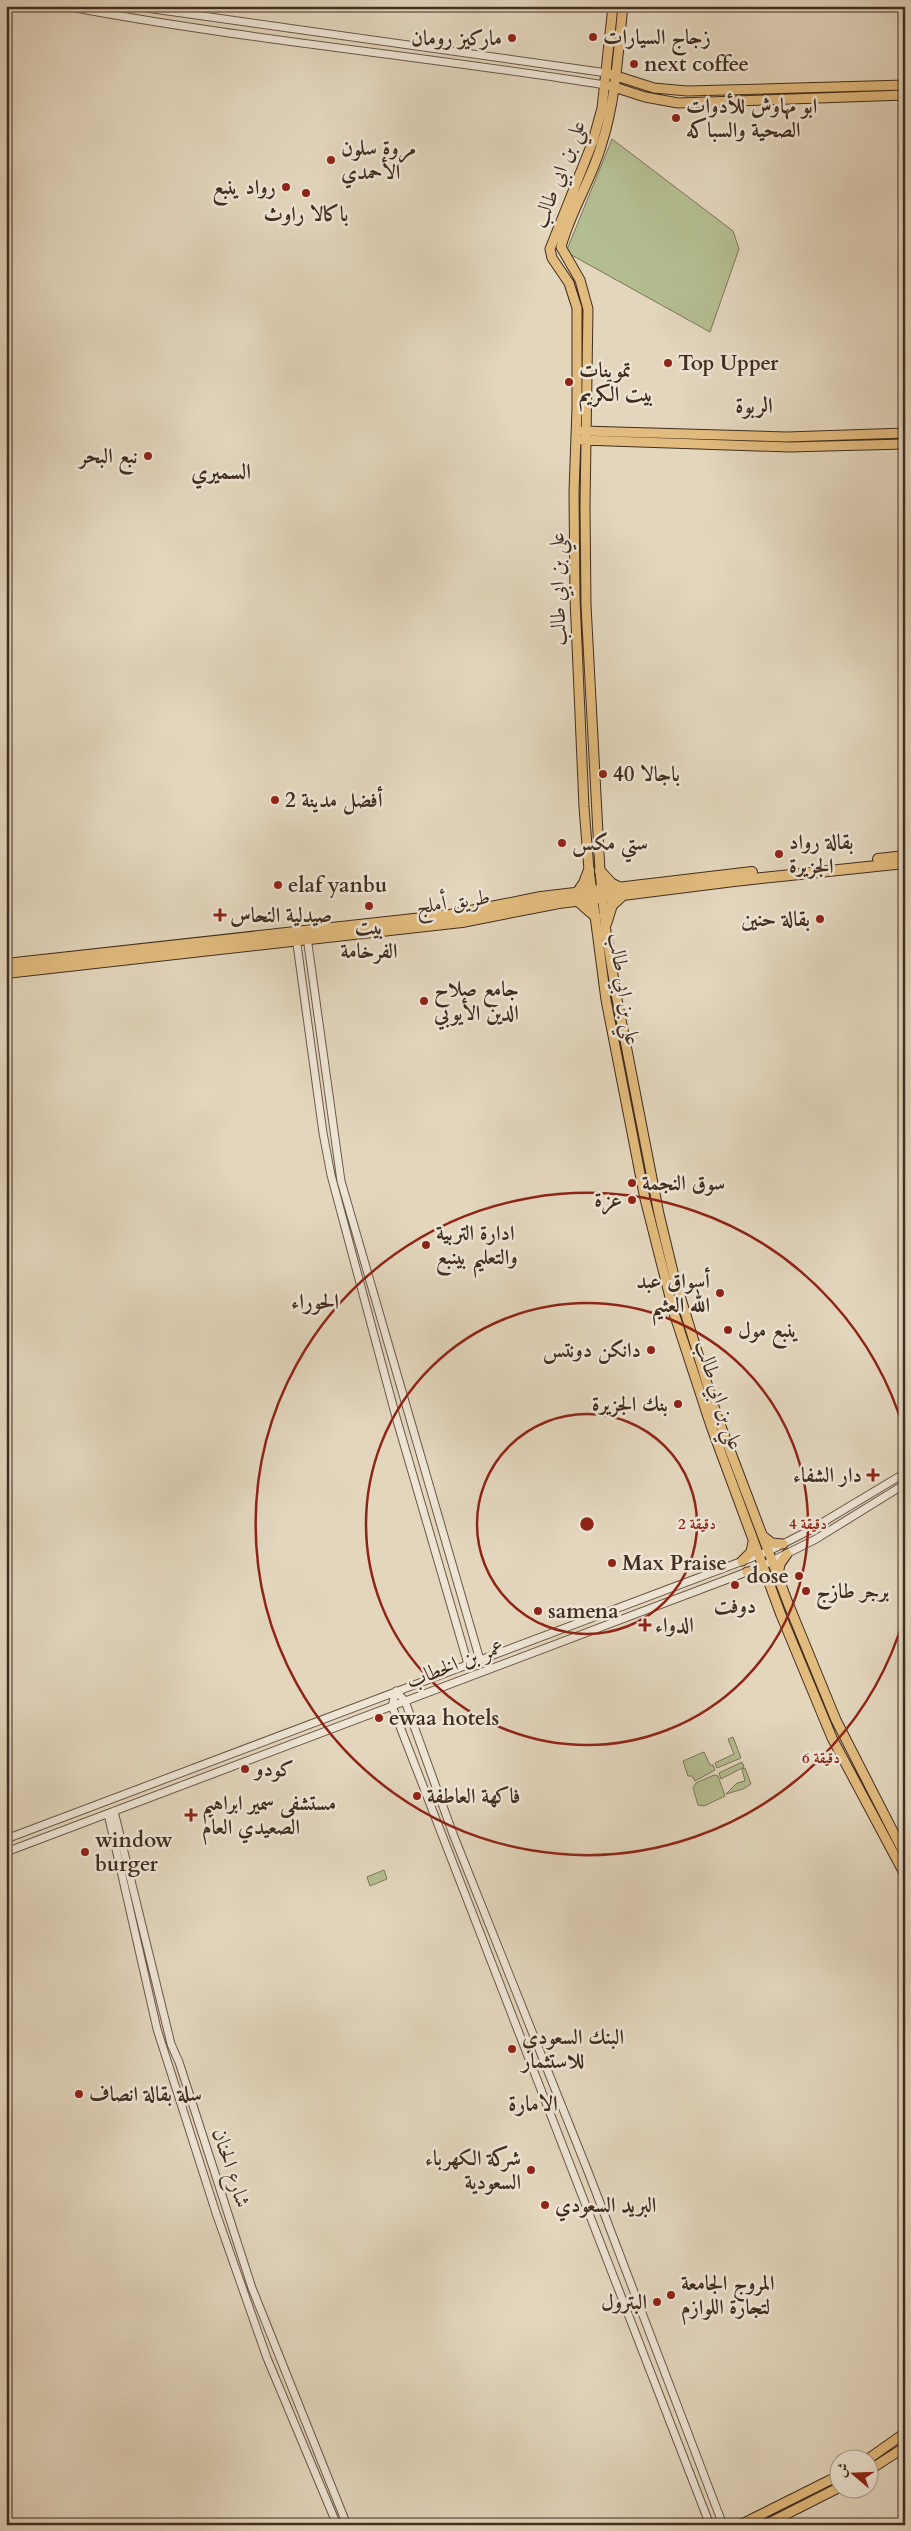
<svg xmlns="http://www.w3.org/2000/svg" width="911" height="2531" font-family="Cardo,Amiri,serif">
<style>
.green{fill:#b4bd90;stroke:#7a7558}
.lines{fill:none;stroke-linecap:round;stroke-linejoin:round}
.minor-casing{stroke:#6a5747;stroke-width:9}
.major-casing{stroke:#412d20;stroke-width:11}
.highway-casing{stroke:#412d20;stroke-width:12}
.minor{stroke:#ede4d4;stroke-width:7}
.major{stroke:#e2bb7e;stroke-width:9}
.highway{stroke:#e2bb7e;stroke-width:10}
.ring{fill:none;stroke:#8f2418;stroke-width:2.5}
.poi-dot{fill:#8f2418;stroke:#ede4d4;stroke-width:2}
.labels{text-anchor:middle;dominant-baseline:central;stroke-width:5;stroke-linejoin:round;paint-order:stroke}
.poi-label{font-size:21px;font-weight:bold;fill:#412d20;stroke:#ede4d4;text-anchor:start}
.street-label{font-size:21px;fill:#412d20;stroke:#ede4d4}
.neighbourhood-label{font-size:22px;font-weight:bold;fill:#412d20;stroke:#ede4d4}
.centre{fill:#8f2418;stroke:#ede4d4;stroke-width:2.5}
.ring-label{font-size:15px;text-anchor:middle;font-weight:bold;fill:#8f2418;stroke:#ede4d4;stroke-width:5;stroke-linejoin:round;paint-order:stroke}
</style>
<rect width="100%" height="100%" fill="#e3d6bd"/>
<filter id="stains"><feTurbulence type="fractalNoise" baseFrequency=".004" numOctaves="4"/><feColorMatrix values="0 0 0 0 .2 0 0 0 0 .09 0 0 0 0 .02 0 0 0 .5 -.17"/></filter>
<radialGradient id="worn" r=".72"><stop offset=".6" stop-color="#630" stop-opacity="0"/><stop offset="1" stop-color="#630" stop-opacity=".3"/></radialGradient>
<path class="green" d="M612 139 733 231 739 249 710 332 566 252Z
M733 1737 741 1758 717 1768 715 1763 734 1754 728 1739Z
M704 1752 710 1765H713L715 1770 695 1781 692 1776H688L683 1761Z
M742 1762 744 1767 721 1779 719 1773Z
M745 1768 751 1784 743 1789 726 1794 737 1783 745 1781 742 1769Z
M714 1775 718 1776 725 1796 704 1806 698 1805 693 1788 696 1783Z
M384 1870 387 1879 370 1886 367 1877Z"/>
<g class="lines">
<g class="minor-casing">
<path id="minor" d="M65 6C244 40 426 56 605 85
M132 6 607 73
M296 937 323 1133 331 1175 396 1417 468 1664
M307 937 341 1181 480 1660
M768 1563 816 1539 905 1484
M396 1691 405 1701 453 1834 589 2174 723 2525
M396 1691 392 1706 710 2525
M114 1811 171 2044 179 2062 252 2288 347 2525
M108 1814 157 2029 216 2213 267 2358 337 2525
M6 1839 769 1551 810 1530 905 1473
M6 1852 752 1570"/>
</g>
<g class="major-casing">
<path id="major" d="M613 6 602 108 593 141 550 249 552 258 569 283 577 308V408L574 492 575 598 584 807 589 870 606 1000 645 1199 674 1313 711 1426 781 1615 832 1738 905 1875
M623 6C618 52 616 99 602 143 592 179 570 212 561 247L580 280 588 309 585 506 586 605 600 871 606 932 617 999 659 1214 674 1276 717 1416 788 1603 836 1720 905 1855
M610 74 654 88 687 91 905 85
M611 86 645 97 678 103 905 95
M583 431 787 437 905 433
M581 440 789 447 905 444
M763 1536 772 1543 783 1544
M742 1561 751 1552 753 1542
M747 1572H759L766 1578
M778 1575 780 1564 787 1554
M868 2459 905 2433
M868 2471 905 2447
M740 2525 838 2476
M765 2525 838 2488"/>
</g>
<g class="highway-casing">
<path id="highway" d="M878 859 905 856
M600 871 611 883 620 888
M577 893 584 883 589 870
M579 902 595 916
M606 924 612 905 622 896
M6 964 450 915 541 897 752 872
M6 973 462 922 559 903 734 881 905 863"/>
</g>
<use href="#minor" class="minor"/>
<use href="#major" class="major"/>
<use href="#highway" class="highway"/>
</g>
<g class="ring">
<circle cx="587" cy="1524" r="110"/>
<circle cx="587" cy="1524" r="221"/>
<path d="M904 1618A331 331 0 1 1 904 1430"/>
</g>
<g class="poi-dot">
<circle cx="593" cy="37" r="5"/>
<circle cx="512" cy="38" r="5"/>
<circle cx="634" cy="64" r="5"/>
<circle cx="676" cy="118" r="5"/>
<circle cx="331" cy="160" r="5"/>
<circle cx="286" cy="187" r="5"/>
<circle cx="306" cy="193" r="5"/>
<circle cx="668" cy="363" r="5"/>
<circle cx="569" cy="382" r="5"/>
<circle cx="148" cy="456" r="5"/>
<circle cx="603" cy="774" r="5"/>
<circle cx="275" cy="800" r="5"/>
<circle cx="562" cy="843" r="5"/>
<circle cx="779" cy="854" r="5"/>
<circle cx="278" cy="885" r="5"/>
<circle cx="369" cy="906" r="5"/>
<path d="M217.5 907.5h5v5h5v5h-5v5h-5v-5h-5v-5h5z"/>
<circle cx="820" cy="919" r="5"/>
<circle cx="424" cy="1001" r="5"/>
<circle cx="632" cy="1183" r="5"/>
<circle cx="632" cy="1200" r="5"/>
<circle cx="426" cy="1245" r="5"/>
<circle cx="720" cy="1293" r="5"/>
<circle cx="728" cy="1330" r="5"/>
<circle cx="651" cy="1350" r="5"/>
<circle cx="678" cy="1404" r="5"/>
<path d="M870.5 1467.5h5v5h5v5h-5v5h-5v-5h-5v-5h5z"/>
<circle cx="612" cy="1563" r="5"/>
<circle cx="799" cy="1576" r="5"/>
<circle cx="735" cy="1585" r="5"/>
<circle cx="806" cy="1591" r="5"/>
<circle cx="538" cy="1611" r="5"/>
<path d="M642.5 1617.5h5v5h5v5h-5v5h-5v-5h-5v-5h5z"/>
<circle cx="379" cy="1718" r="5"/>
<circle cx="245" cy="1769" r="5"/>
<circle cx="417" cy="1796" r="5"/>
<path d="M188.5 1807.5h5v5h5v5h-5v5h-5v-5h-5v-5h5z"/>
<circle cx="85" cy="1852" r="5"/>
<circle cx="512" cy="2049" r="5"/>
<circle cx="79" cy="2094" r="5"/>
<circle cx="531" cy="2170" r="5"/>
<circle cx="545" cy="2205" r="5"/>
<circle cx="671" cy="2295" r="5"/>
<circle cx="657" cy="2302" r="5"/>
</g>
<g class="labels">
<g class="poi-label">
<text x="603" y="37">زجاج السيارات</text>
<text x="502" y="38" text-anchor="end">ماركيز رومان</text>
<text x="644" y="64">next coffee</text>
<text x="686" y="106">ابو مهاوش للأدوات<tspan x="686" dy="24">الصحية والسباكه</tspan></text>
<text x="341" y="148">مروة سلون<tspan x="341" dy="24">الأحمدي</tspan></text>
<text x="276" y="187" text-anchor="end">رواد ينبع</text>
<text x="306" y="214" text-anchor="middle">باكالا راوث</text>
<text x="678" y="363">Top Upper</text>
<text x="579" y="370">تموينات<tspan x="579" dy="24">بيت الكريم</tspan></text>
<text x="138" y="456" text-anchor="end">نبع البحر</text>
<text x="613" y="774">باجالا 40</text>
<text x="285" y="800">2 أفضل مدينة</text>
<text x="789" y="842">بقالة رواد<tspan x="789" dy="24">الجزيرة</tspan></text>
<text x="572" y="843">ستي مكس</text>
<text x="288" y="885">elaf yanbu</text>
<text x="230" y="915">صيدلية النحاس</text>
<text x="810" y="919" text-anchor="end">بقالة حنين</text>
<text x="369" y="927" text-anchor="middle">بيت<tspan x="369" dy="24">الفرخامة</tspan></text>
<text x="434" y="989">جامع صلاح<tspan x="434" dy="24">الدين الأيوبي</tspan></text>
<text x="642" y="1183">سوق النجمة</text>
<text x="622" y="1200" text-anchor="end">عزة</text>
<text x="436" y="1233">ادارة التربية<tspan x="436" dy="24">والتعليم بينبع</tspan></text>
<text x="710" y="1281" text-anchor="end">أسواق عبد<tspan x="710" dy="24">الله العثيم</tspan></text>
<text x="738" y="1330">ينبع مول</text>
<text x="641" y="1350" text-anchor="end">دانكن دونتس</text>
<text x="668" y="1404" text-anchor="end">بنك الجزيرة</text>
<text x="862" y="1475" text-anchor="end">دار الشفاء</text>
<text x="622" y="1563">Max Praise</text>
<text x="789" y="1576" text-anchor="end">dose</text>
<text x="816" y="1591">برجر طازج</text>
<text x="735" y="1606" text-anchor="middle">دوفت</text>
<text x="548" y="1611">samena</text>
<text x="655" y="1625">الدواء</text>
<text x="389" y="1718">ewaa hotels</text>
<text x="255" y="1769">كودو</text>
<text x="427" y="1796">فاكهة العاطفة</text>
<text x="202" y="1803">مستشفى سمير ابراهيم<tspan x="202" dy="24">الصعيدي العام</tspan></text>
<text x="95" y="1840">window<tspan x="95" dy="24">burger</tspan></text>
<text x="522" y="2037">البنك السعودي<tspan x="522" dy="24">للاستثمار</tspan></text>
<text x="89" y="2094">سلة بقالة انصاف</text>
<text x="521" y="2158" text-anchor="end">شركة الكهرباء<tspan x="521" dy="24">السعودية</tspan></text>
<text x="555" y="2205">البريد السعودي</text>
<text x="681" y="2283">المروج الجامعة<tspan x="681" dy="24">لتجارة اللوازم</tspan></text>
<text x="647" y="2302" text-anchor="end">البترول</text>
</g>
<g class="street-label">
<text transform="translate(559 174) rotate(-69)">علي بن ابي طالب</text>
<text transform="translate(558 589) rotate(-91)">علي بن ابي طالب</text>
<text transform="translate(453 902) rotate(-8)">طريق أملج</text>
<text transform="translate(624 989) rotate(81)">علي بن ابي طالب</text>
<text transform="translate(719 1395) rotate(72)">علي بن ابي طالب</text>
<text transform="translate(455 1664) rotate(-21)">عمر بن الخطاب</text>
<text transform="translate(231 2168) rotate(72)">شارع الحنان</text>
</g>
<g class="neighbourhood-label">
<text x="754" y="406">الربوة</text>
<text x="221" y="472">السميري</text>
<text x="315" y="1302">الحوراء</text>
<text x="533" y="2104">الامارة</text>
</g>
</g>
<circle cx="587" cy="1524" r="8" class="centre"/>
<g class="ring-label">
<text x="697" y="1529">2 دقيقة</text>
<text x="808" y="1529">4 دقيقة</text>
<text x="821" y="1763">6 دقيقة</text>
</g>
<rect width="911" height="2531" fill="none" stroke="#e3d6bd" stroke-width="25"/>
<rect x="8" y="8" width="896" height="2516" fill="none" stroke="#412d20" stroke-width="2.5"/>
<rect x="12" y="12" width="886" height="2506" fill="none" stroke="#412d20"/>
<g transform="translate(854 2474) rotate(289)"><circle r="24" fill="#ede4d4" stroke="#a89b8c"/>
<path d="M0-4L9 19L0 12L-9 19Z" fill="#8f2418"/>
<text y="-8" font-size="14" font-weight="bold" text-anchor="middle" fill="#412d20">ش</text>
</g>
<rect width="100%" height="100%" filter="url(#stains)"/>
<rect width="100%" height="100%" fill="url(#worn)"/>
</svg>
